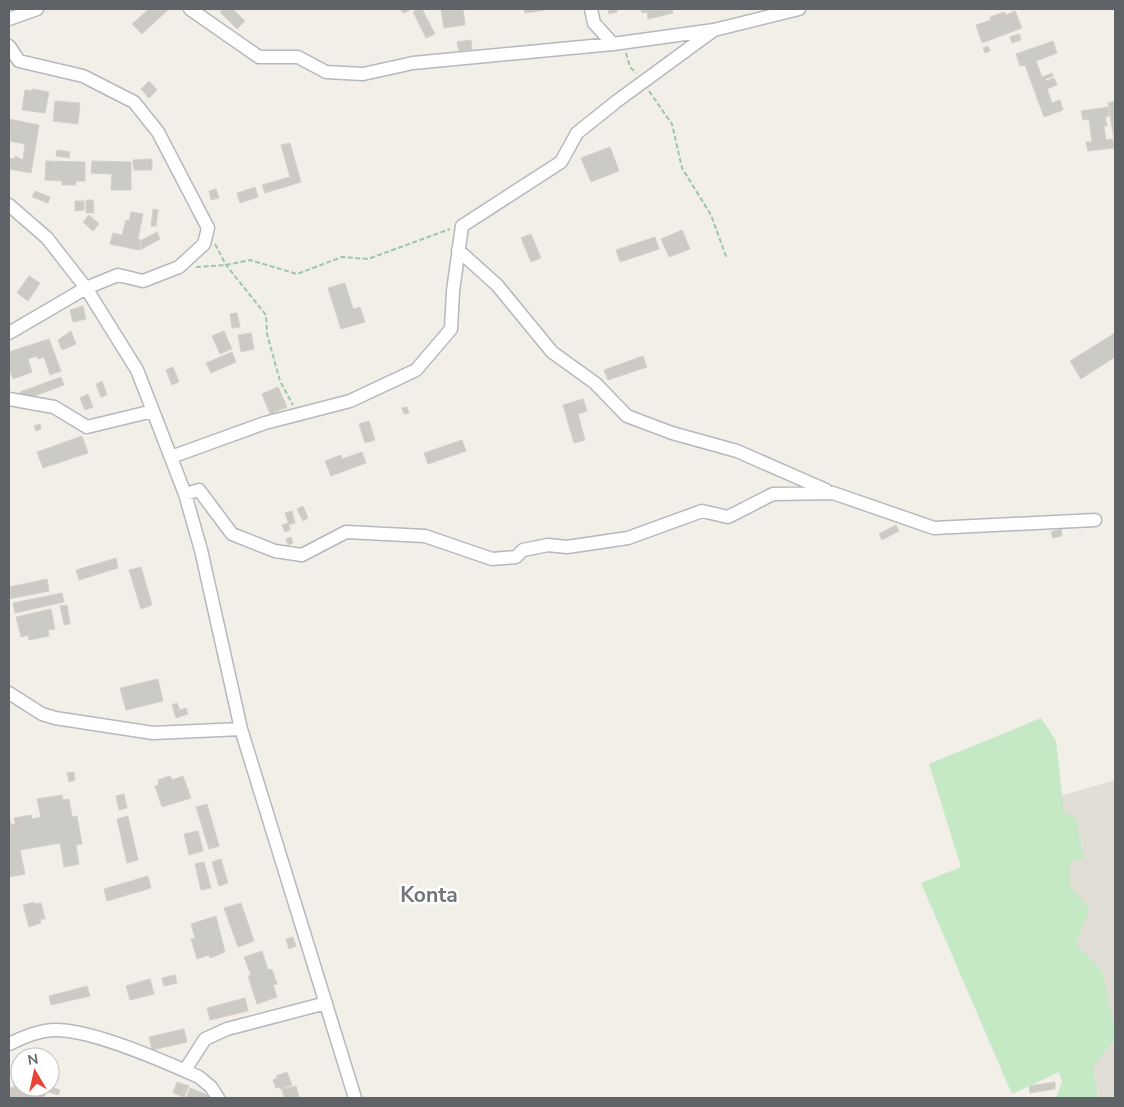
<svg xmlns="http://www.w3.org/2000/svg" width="1124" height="1107" font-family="'Nunito Sans',sans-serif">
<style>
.education{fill:#e1ded6}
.green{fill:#c5e8c5}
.building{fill:#cccac5;stroke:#d6d1c6}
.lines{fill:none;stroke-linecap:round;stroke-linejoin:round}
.minor-casing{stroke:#b5b8bc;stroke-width:15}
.path{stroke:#9cc7a9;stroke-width:2;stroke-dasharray:5 2.5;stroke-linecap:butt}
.minor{stroke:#fff;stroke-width:12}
.labels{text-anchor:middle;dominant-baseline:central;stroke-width:5;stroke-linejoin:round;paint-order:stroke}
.district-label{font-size:21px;font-weight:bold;fill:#70757a;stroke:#fff}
</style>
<rect width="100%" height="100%" fill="#f1efe8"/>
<path class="education" d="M1115 780V1098H1092L1013 810Z"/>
<path class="green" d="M1041 718 1056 741 1064 812 1076 818 1084 859 1069 862 1070 886 1090 909 1076 944 1102 970 1115 1031V1038L1093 1067 1098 1098H1056L1062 1082 1059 1072 1012 1094 921 883 961 867 929 764Z"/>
<path class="building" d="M149 9H169L142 34 132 24Z
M223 9H233L245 21 237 29 220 12Z
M400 9H408L409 11 403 13Z
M419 9H422L435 34 426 38 413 12Z
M441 9H463L465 25 444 28Z
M524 9H546V10L525 13Z
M608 9H617V12L609 14Z
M641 9H672L673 13 648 19 647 12 642 13Z
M1015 11 1022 28 982 43 976 25 991 20 990 17 1004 12 1006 15Z
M1019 34 1021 40 1012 43 1010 37Z
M471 40 472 49 459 51 457 42Z
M1053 41 1057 53 1036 61 1042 77 1052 73 1053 76 1045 79 1046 81 1054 78 1057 85 1047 89 1052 103 1060 100 1063 110 1044 117 1025 65 1020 66 1016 54Z
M988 46 990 51 985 53 983 48Z
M149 81 157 90 149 98 141 89Z
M32 89 49 92 45 113 22 110 25 90 32 91Z
M55 101 80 103 78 124 53 121Z
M1115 101V145L1108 103Z
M1108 107 1109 116 1105 117 1107 126H1104L1106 140 1113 139 1114 148 1088 151 1086 142H1092L1089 119 1083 120 1081 111Z
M9 119 39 125 31 173 9 169V158L14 159 15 156 23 160 25 144 9 141Z
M290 143 301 182 265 193 262 185 290 177 281 145Z
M610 147 619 171 591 182 581 158Z
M57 150 70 152 69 158 56 156Z
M152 159V170H134L133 160Z
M46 161 85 162V181H76V185H62V181L45 180Z
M92 161 131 162V190H111L112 174 91 173Z
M255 187 258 197 240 203 237 193Z
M216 189 219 198 211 200 209 191Z
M35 191 50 197 48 203 32 197Z
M86 200H93L94 213H86Z
M75 201H84V210L75 211Z
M153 209 158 210 156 226H151Z
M131 212 143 214 138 239 141 240 139 250 110 244 113 233 122 235 126 220 129 221Z
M89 215 99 224 93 231 83 222Z
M682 230 690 249 669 257 661 239Z
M157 232 160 239 140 250 142 240Z
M531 234 541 258 531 262 521 238Z
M655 237 659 249 620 262 616 250Z
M29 276 40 283 28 301 17 293Z
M345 283 353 309 360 307 365 322 341 329 328 288Z
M83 306 86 319 73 322 70 310Z
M237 313 240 327 232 328 230 314Z
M71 331 76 344 62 350 58 340Z
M224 331 232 349 220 354 212 336Z
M251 333 254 349 241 352 238 335Z
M1115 333V357L1081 379 1070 361Z
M49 339 61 371 50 375 44 357 38 359 37 356 28 359 32 372 13 379 9 368V352Z
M232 352 236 362 211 373 206 363Z
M643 356 647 367 608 380 604 370Z
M173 367 179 382 172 385 166 370Z
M61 377 64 385 23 400 20 392Z
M102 381 107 395 101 397 96 384Z
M278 387 287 407 270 414 262 394Z
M88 394 93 407 85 410 80 398Z
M583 399 587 411 578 414 585 440 574 443 563 405Z
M407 407 409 413 404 414 402 408Z
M369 421 375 440 365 443 359 424Z
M40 424 41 429 36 431 34 426Z
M82 436 88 453 43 468 37 452Z
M462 440 466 451 428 464 424 453Z
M362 452 366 463 331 476 325 461 341 455 342 459Z
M303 506 308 518 303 521 297 509Z
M292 511 295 523 289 525 285 513Z
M288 523 290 530 285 532 282 525Z
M896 525 899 531 882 540 879 534Z
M1061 529 1062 536 1053 538 1051 532Z
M291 537 293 543 288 545 286 539Z
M116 558 118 568 79 580 76 570Z
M141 567 152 605 141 609 129 570Z
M47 579 49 591 9 599V587Z
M62 593 64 602 15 613 13 603Z
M67 605 70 624 64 625 60 606Z
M51 609 55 629 48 630 49 636 29 640 28 635 21 637 16 617Z
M158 679 163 701 126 710 120 688Z
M177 703 180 710 186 708 188 714 176 718 172 705Z
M74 772 75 780 69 782 67 773Z
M170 776 172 780 183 776 191 798 162 807 155 786 159 785 158 780Z
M124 794 127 808 119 810 116 796Z
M62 795 63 800 69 799 72 817 77 816 82 844 76 845 79 864 64 867 60 843 20 850 25 874 9 877V814L11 825 15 824 14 818 31 815 32 819 41 817 37 799Z
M207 804 219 846 209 849 196 807Z
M128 816 138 860 127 863 117 819Z
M198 831 203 851 189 855 184 834Z
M221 859 228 883 219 886 212 862Z
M204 862 211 888 201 890 195 864Z
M148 876 151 888 107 901 104 889Z
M34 902 35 904 41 903 45 919H40L41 923 29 927 23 905Z
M241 903 254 941 238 947 224 908Z
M216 916 225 952 210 958 209 955 197 959 191 939 195 938 191 924Z
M293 937 296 946 289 949 286 939Z
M262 951 268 970 272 969 277 984 273 985 277 997 257 1004 248 976 251 975 244 957Z
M175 975 177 983 164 986 162 978Z
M150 979 154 994 130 1000 126 986Z
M87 986 90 996 51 1005 49 996Z
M245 998 248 1011 210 1020 207 1008Z
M184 1029 187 1042 152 1050 149 1037Z
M287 1072 292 1085 280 1089V1087L276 1088 273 1080 277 1078 276 1076Z
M16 1080 20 1082V1087H35L47 1091 44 1098H9V1091L10 1087 13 1088Z
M177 1082 189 1086 184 1097 173 1093Z
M1055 1082V1089L1030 1093 1029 1086Z
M296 1086 299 1098H284L282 1089Z
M51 1087 60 1090 58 1095 49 1092Z
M190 1088 210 1096 209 1098H186Z"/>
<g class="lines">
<g class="minor-casing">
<path id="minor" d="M190 9 259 57H298L326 72 363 74 413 63 613 44 714 30 799 9
M591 9 594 23 613 44
M9 19 37 9
M9 46 19 61 83 76 134 102 158 132 208 228 204 244 179 267 143 281 118 275 86 288 9 333
M9 205 47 238 86 288 137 370 153 411 185 494 201 550 241 729 355 1098
M458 250 497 285 552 352 595 383 627 416 672 433 737 451 826 490
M9 399 54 407 87 427 153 411
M171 457 265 423 350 401 416 370 451 329 453 291 462 226 561 162 577 133 617 101 714 30
M185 494 199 490 232 534 275 551 302 555 346 532 425 536 492 559 516 557 523 550 548 545 567 547 628 538 702 511 728 517 773 494 833 493 934 528 1095 520
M9 693 42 714 55 718 153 733 241 729
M9 1044C24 1037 39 1030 56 1030 92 1030 166 1062 199 1077L211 1087 218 1098
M185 1070 205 1039 227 1029 326 1003"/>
</g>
<path class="path" d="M626 53 630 67 636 73
M649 91 672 124 682 168 711 215 727 259
M215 244 226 265 266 315 267 334 280 381 293 405
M196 267 226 265 250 260 297 274 342 257 368 259 450 229"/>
<use href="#minor" class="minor"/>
</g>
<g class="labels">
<g class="district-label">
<text x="429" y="895">Konta</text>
</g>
</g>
<rect width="1124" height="1107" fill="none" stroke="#5f6368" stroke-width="20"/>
<g transform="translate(35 1072) rotate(351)"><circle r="24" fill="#ffffff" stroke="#bfc1c3"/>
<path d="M0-4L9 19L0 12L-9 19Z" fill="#ea4335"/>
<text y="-8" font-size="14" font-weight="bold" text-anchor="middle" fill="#5f6368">N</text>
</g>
</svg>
